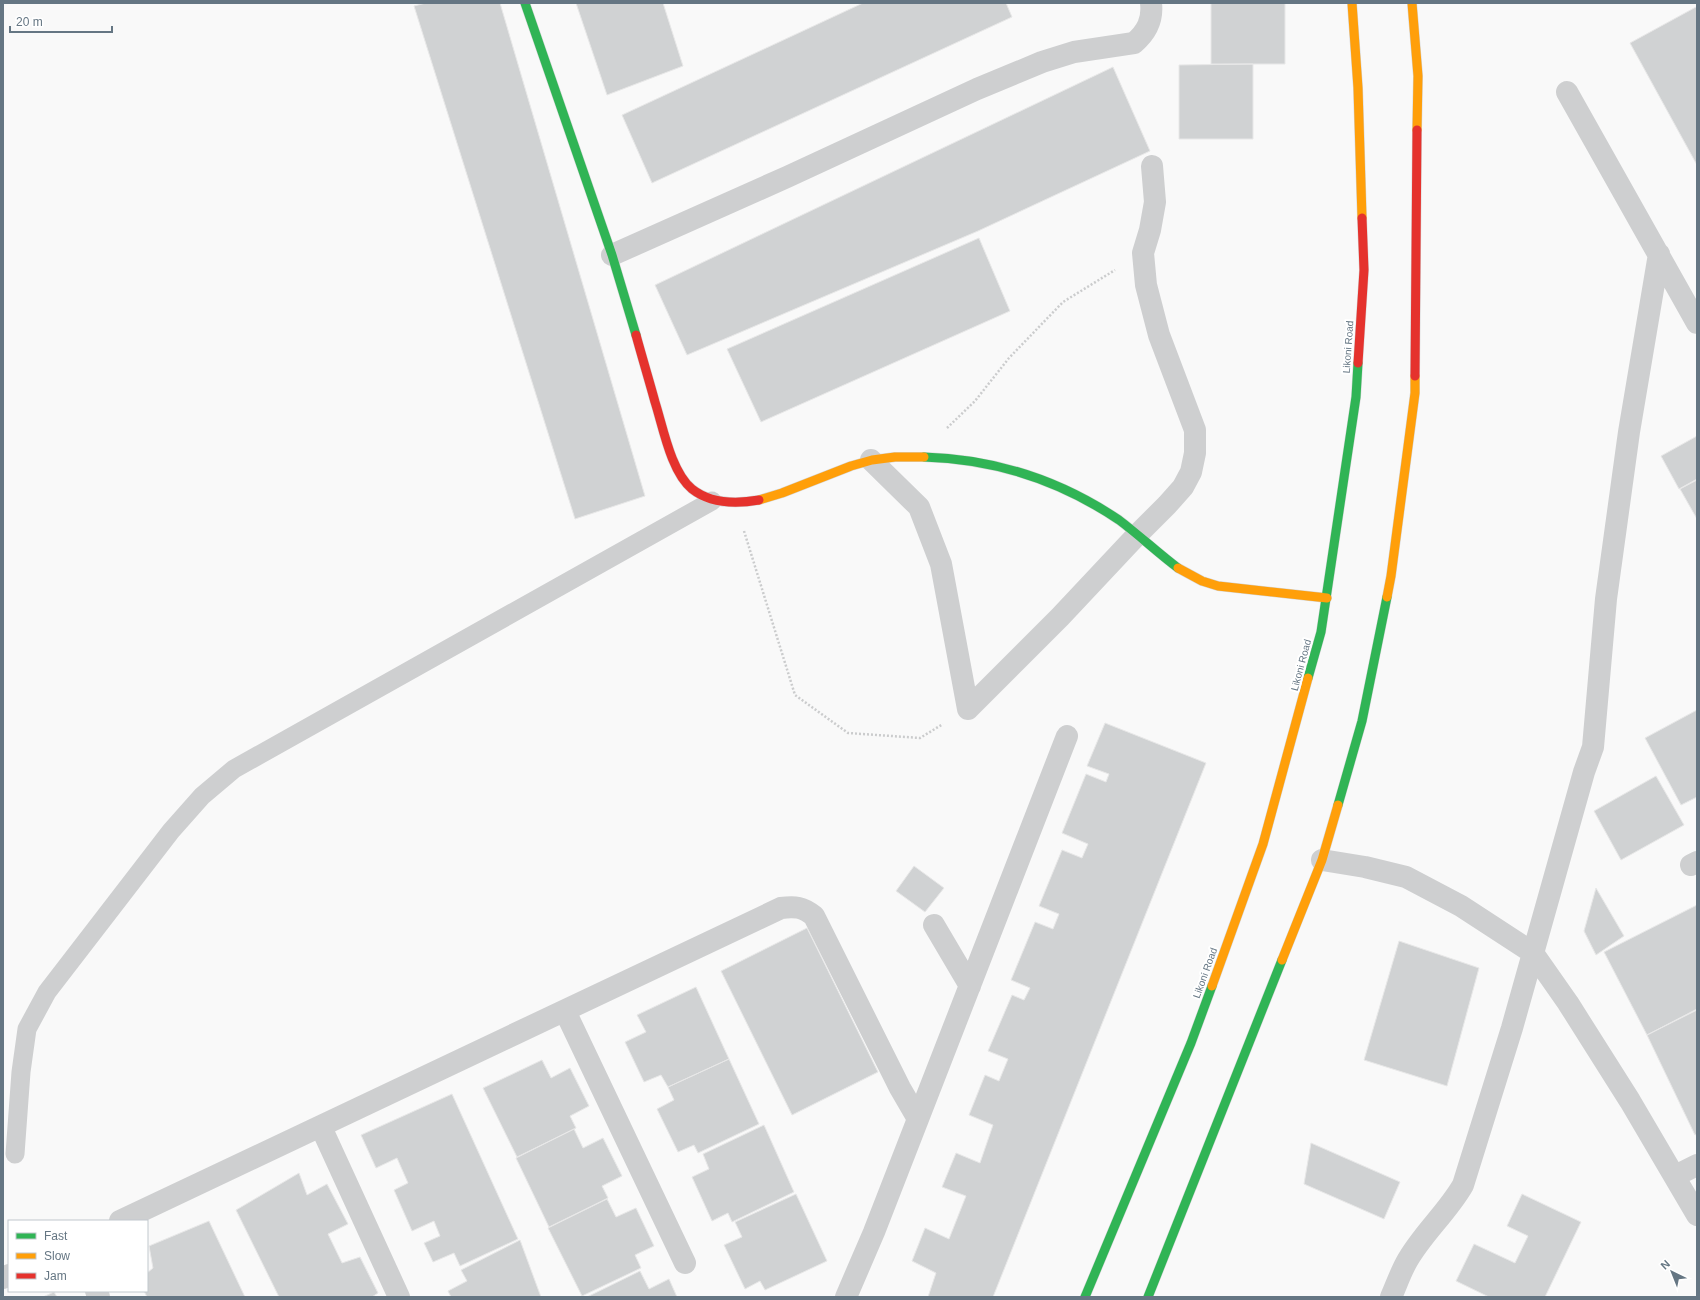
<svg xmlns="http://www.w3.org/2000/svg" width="1700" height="1300" font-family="Arial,sans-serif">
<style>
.building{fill:#d0d2d3;stroke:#e8e8e8}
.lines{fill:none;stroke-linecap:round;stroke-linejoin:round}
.fast-casing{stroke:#d5d6d7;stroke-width:10}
.slow-casing{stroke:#d5d6d7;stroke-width:10}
.jam-casing{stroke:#d5d6d7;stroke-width:10}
.path{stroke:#cbcccd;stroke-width:2.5;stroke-dasharray:2 2;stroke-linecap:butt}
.lane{stroke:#cecfd0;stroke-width:19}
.street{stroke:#cecfd0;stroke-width:22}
.fast{stroke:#30b455;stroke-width:9}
.slow{stroke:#ff9f0a;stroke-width:9}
.jam{stroke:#e5322d;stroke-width:9}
.labels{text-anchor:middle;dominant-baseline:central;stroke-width:4;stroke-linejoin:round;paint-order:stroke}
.street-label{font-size:10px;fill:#657683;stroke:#fff}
</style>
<rect width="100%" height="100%" fill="#f9f9f9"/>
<path class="building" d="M426 3H500L645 496 575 519 414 6Z
M576 3H663L683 66 607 95Z
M863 3H1006L1012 17 652 183 622 115Z
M1211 3H1285V64H1211Z
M1696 7 1697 9V165L1630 43Z
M1253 64V139H1179V65Z
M1113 67 1150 151 978 231 687 355 655 285Z
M979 238 1010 311 761 422 727 349Z
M1697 436V479L1679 489 1661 456Z
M1697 480V519L1680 489Z
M1697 710V797L1681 805 1645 738Z
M1105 723 1206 763 993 1297H928L936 1273 912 1261 925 1228 949 1239 966 1196 942 1187 956 1153 980 1163 993 1125 969 1115 985 1075 999 1081 1008 1059 988 1051 1012 995 1024 1000 1030 988 1011 980 1035 922 1053 929 1059 914 1039 906 1062 850 1082 858 1088 844 1062 833 1086 774 1106 782 1109 774 1087 766Z
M1656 776 1684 825 1621 860 1594 811Z
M914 866 944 888 925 912 896 891Z
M1596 888 1624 936 1596 955 1584 931Z
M1697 905V1009L1647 1035 1604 952Z
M807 928 878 1072 792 1115 721 971Z
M1399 941 1479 968 1447 1086 1364 1060Z
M696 987 729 1059 668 1087 661 1075 644 1082 625 1042 646 1032 637 1015Z
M1697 1010V1134L1695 1135 1647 1035Z
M729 1059 759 1124 698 1153 694 1145 678 1152 657 1109 674 1100 668 1087Z
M542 1060 551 1078 570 1068 589 1106 570 1116 576 1128 517 1157 483 1088Z
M452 1094 518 1239 460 1266 454 1253 433 1262 424 1243 440 1236 434 1221 412 1231 394 1190 408 1183 397 1158 376 1168 361 1135Z
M764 1125 794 1192 732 1222 728 1213 712 1221 692 1177 709 1169 703 1154Z
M574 1129 583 1148 603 1138 622 1176 602 1186 608 1198 549 1227 516 1158Z
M1311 1143 1400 1182 1384 1219 1304 1184Z
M299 1173 307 1195 327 1184 348 1224 328 1234 342 1263 360 1257 378 1293 372 1297H279L236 1210Z
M796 1194 827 1261 765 1290 760 1281 745 1289 724 1245 742 1237 735 1222Z
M1522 1194 1581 1222 1545 1297H1489L1456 1281 1474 1244 1515 1263 1528 1236 1507 1226Z
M607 1199 616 1217 636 1208 654 1246 635 1255 641 1268 582 1296 548 1228Z
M209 1221 245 1297H147L144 1291H147V1273L153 1268 149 1246Z
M520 1240 541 1297H451L448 1291 467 1281 461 1270Z
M640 1271 649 1289 669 1279 677 1297H587Z
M54 1292 57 1297H43Z"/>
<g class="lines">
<g class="fast-casing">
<path id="fast" d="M525 3 612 255 636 335
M924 457C994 459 1061 481 1119 520 1139 535 1158 553 1178 568
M1308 678 1321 632 1356 397 1358 363
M1338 805 1362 721 1387 597
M1085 1297 1191 1043 1212 986
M1148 1297 1282 960"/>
</g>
<g class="slow-casing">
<path id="slow" d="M1352 3 1358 88 1362 218
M1412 3 1418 76 1417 130
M759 500 782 493 851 466 872 460 895 457H924
M1178 568 1202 581 1218 586 1327 598
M1387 597 1391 576 1415 393V376
M1282 960 1322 860 1338 805
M1212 986 1263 844 1308 678"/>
</g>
<g class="jam-casing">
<path id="jam" d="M636 335C642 357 649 380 655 402 663 427 671 472 692 489 711 504 736 504 759 500
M1358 363 1364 270 1362 218
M1415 376 1417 130"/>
</g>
<path class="path" d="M947 428 975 401 1009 358 1063 302 1115 270
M744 531 795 695 848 733 920 738 943 724"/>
<path class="lane" d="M15 1154 21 1072 27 1029 47 992 171 831 202 796 234 769 712 501"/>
<path class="street" d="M1567 92 1697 323
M612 255 787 177 977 89 1042 62 1074 52 1134 43C1147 32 1153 20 1151 3
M871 460 919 507 941 564 968 709
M968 709 1060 617 1137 535 1167 505 1183 487 1191 472 1195 453V430L1159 335 1146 285 1143 253 1150 230 1155 202 1152 166
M1322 860 1365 867 1406 877 1461 906 1533 953 1568 1003 1630 1101 1697 1215
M1691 865 1697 862
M934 925 970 986
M565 1011 685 1263
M321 1127 399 1297
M1675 1176 1697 1165
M120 1221 781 908C795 906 803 907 814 916L900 1088 918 1119
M3 1278 9 1275
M96 1291 99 1297
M846 1297 874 1232 918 1119 1067 736
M1391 1297C1396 1286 1400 1274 1406 1263 1421 1235 1447 1213 1463 1185L1512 1028 1584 772 1593 747 1606 599 1629 432 1659 254"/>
<use href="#fast" class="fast"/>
<use href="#slow" class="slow"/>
<use href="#jam" class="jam"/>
</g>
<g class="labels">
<g class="street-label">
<text transform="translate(1348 347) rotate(-86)">Likoni Road</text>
<text transform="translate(1301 665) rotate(-75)">Likoni Road</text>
<text transform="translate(1205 973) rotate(-70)">Likoni Road</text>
</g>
</g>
<rect width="1700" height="1300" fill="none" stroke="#657683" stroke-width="8"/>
<rect x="8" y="1220" width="140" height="72" fill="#ffffff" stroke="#c1c8cd"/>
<rect x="16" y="1233" width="20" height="6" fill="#30b455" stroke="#c1c8cd"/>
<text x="44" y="1240" font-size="12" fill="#657683">Fast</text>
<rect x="16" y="1253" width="20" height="6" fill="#ff9f0a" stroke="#c1c8cd"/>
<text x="44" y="1260" font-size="12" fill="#657683">Slow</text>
<rect x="16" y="1273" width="20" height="6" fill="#e5322d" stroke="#c1c8cd"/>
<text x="44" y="1280" font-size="12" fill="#657683">Jam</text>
<g transform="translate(1672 1272) rotate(317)" stroke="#ffffff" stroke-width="3" paint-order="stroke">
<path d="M0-3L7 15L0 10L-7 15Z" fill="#657683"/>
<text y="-6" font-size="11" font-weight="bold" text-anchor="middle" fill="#657683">N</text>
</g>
<path d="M10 26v6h102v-6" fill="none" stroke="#657683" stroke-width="2"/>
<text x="16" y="26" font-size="12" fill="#657683" stroke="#ffffff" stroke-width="3" paint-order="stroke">20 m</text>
</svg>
